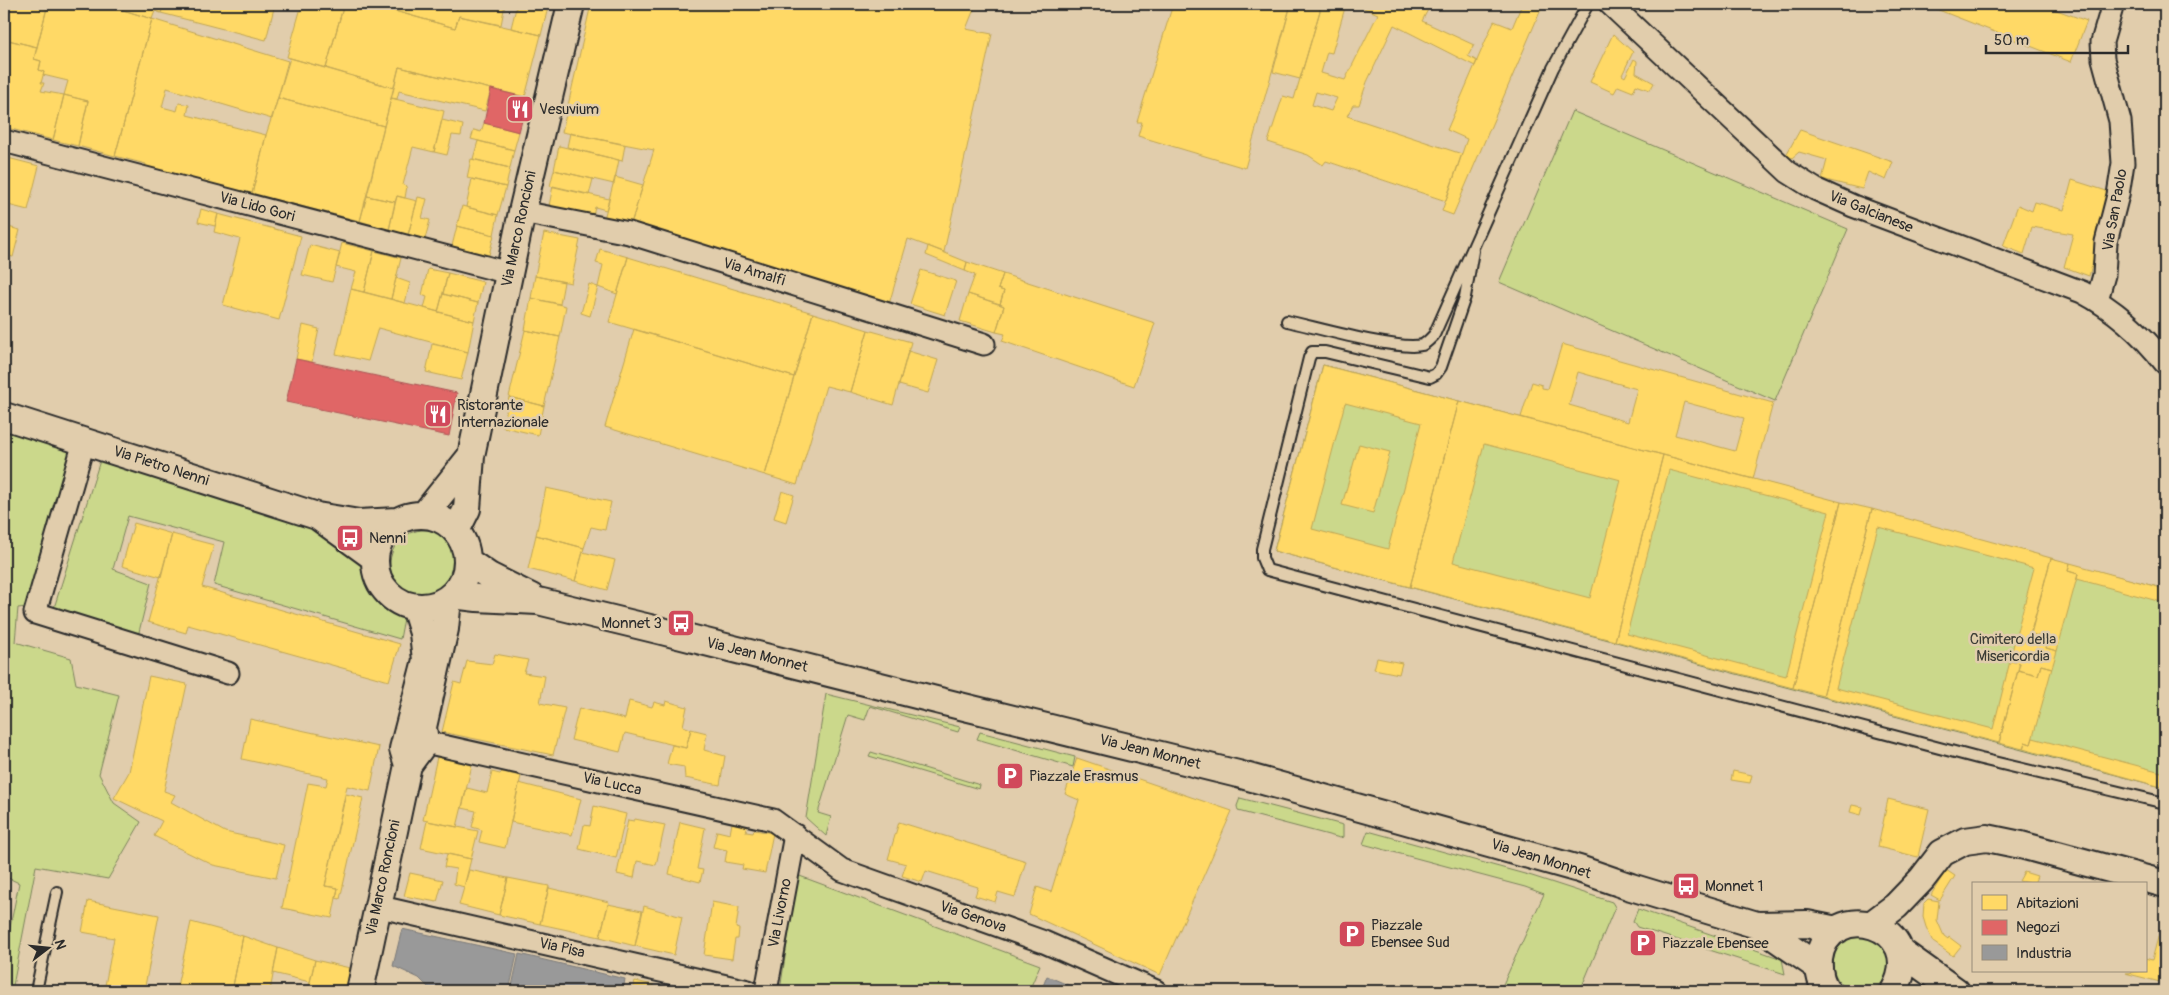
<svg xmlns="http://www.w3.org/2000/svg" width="2169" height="995" font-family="Pangolin,sans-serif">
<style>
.green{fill:#cbd88b;stroke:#7b825b}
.homes{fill:#ffd966;stroke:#bfa554;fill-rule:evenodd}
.shops{fill:#e06666;stroke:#aa5454}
.industry{fill:#999;stroke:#787878}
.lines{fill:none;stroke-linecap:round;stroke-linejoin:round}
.service-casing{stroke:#2b2b2b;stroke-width:14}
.minor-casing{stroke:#2b2b2b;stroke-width:25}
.tertiary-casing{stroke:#2b2b2b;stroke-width:30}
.service{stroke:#e1cdac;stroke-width:10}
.minor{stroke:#e1cdac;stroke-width:21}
.tertiary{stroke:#e1cdac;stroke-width:26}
.labels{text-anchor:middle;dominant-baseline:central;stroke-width:5;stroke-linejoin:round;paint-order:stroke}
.poi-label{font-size:15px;fill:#2b2b2b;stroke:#e1cdac;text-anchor:start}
.street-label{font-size:15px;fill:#2b2b2b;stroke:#e1cdac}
.park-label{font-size:15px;fill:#3b3c35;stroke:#e1cdac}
</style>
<rect width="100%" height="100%" fill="#e1cdac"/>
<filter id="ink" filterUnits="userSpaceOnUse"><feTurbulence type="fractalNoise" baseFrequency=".02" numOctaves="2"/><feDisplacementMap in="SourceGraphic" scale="10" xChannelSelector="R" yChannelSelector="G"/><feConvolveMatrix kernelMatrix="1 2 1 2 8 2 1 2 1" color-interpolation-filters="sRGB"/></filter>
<g filter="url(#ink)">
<path class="green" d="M1572 111 1848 229 1775 401 1499 282Z
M1323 365 2165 589V788L1274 551Z
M4 430 63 448 68 451 70 456 26 607 18 608 15 642 71 658 76 684 119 695 99 774 114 803 141 822 108 879 36 866 12 991H4V957L19 883 4 876Z
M102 454 313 523 366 559 380 595 405 613 400 639 214 585 224 542 128 516 113 569 151 583 138 636 54 608Z
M390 564a34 34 0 1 1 68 0a34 34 0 1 1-68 0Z
M826 694 960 727 958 732 870 706 865 720 848 715 818 813 831 817 826 836 806 818Z
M980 732 1075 757 1073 767 977 739Z
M871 752 980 785 979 789 869 756Z
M1240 798 1343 825V837L1340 838 1238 811 1237 806Z
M1368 831 1532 876 1612 902 1615 907 1580 991H1500L1544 894 1525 887 1363 844Z
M797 875 1040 965 1029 991H780Z
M1638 909 1782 959 1785 974 1637 927 1633 921Z
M1833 964a28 28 0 1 1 56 0a28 28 0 1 1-56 0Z"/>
<path class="homes" d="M4 4H48L37 47 4 39Z
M48 4H104L152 19 115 156 78 146 88 101 64 95 68 81 43 75 44 72 39 70 41 61 34 59Z
M104 4H164L161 13 155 11 152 19Z
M164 4H275L266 40 161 13Z
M302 4H344L326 68 287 57Z
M344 4H370L455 28 459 16 541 35 525 97 399 67 394 88 326 68Z
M370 4H505L501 25 459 16 455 28Z
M517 4H549L541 35 511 28Z
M591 4H976L966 29 992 34 944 252 908 239 889 304 630 227 654 150 562 132Z
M1173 4H1291L1245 168 1138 136 1142 122H1137Z
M1291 4H1322L1300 79 1273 72Z
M1322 4H1346L1332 53 1327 52 1321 73 1345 80 1378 14 1354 4H1431L1422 21 1474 45 1468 56 1477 61 1475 66 1394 25 1367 82 1359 105H1353L1347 116 1462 154 1446 201 1326 161 1323 165 1308 155 1268 142 1283 96 1294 99ZM1316 92 1337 98 1331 111 1312 105Z
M1522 4H1536L1542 7 1453 215 1442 211 1467 139 1447 130 1494 21 1512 28Z
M1932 4H2040L2087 21 2071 62 1931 7Z
M152 19 288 61 272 119 167 88 162 107 177 111 179 103 189 105 187 115 266 135 252 194 145 168 146 164 115 156Z
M1613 34 1633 52 1622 75 1625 77 1634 59 1637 61 1636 73 1654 83 1650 90 1636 85 1633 92 1618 86 1614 93 1590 82Z
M4 39 37 47 34 59 41 61 39 70 44 72 41 83H44L41 91 64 95 53 140 4 127Z
M290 58 394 88 384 126 278 98Z
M399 67 491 89 485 111 399 91 397 99 391 98Z
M64 95 88 101 78 146 53 140Z
M278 98 384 126 360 221 252 194 266 135Z
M391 98 444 111 434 152 413 147 403 185 407 186 405 198 397 196 395 202 367 196Z
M442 120 463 125 461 136 452 135 447 155 434 152Z
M484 123 519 132 514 150 471 139 474 130 481 132Z
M1800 130 1893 162 1886 180 1868 172 1862 189 1822 179 1827 160 1799 152 1792 158 1786 155Z
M570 133 625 145 622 161 567 147Z
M478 141 514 150 510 168 473 159Z
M559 146 619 160 614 184 554 170Z
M4 157 39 166 28 210 4 204Z
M471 159 510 168 506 187 467 178Z
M554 170 593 179 589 195 550 186Z
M615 177 643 185 630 227 604 219Z
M472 179 506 187 498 215 466 207Z
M2072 180 2113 193 2089 276 2064 267 2073 234 2032 227 2024 254 2003 246 2018 205 2032 211 2035 202 2064 210Z
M553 186 609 199 606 210 595 207 593 216 549 206Z
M367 196 395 202 389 230 360 221Z
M397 196 417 201 408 235 389 230Z
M418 197 427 199 422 218 430 220 425 239 408 235Z
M462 206 498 215 494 235 457 226Z
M201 209 218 214 215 226 198 222Z
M218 214 301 236 279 320 223 305 240 239 214 232Z
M4 226 20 230 13 257 4 255Z
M457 226 494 235 489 255 452 246Z
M544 233 580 240 571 283 535 276Z
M342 243 374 251 364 292 351 289 356 272 336 267Z
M310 245 340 253 332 282 302 275Z
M928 246 967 262 965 271 926 255Z
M600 249 628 257 617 294 598 287 603 265 596 263Z
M374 251 401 258 391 299 364 292Z
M628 257 813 313 794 377 609 322Z
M967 262 1003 274 998 289 1004 291 1000 304 968 294 975 275 965 271Z
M428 269 448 273 438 312 424 308 427 297 422 295Z
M921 270 956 281 945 315 910 304Z
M448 273 483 282 478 303 443 294Z
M1003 274 1155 323 1134 386 1002 341 1005 334 996 332 1004 306 1000 304 1004 291 998 289Z
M535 276 564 282 560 304 531 298Z
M396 278 410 283 405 303 391 299Z
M589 284 598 287 590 316 581 313Z
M351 289 474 321 468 352 378 328 368 361 336 354Z
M443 294 478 303 474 321 438 312Z
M968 294 1004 306 996 332 960 321Z
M531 298 566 306 560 337 525 330Z
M813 313 868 330 850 392 826 386 797 485 765 475Z
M303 325 319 329 312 362 296 359Z
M634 329 794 377 765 475 605 427Z
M525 330 560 337 544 406 509 397Z
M868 330 911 342 893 405 850 392Z
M432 344 468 352 461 380 426 372Z
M1562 344 1773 403 1753 479 1521 417 1532 382 1542 385V388L1548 389ZM1578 372 1637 389 1628 422 1569 405ZM1684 402 1744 418 1735 451 1675 435Z
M908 351 938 360 928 393 899 385Z
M1323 365 1459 401 1410 587 1274 551ZM1345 403 1421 423 1388 549 1312 529Z
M509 397 544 406 538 435 503 427Z
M1459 401 1663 455 1615 641 1410 587ZM1484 444 1621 480 1590 598 1453 562Z
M1359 444 1390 452 1373 513 1342 505Z
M1663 455 1841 502 1793 688 1615 641ZM1669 470 1829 512 1786 676 1627 634Z
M546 488 611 502 605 530 591 527 584 548 536 535Z
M782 491 794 495 786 522 774 518Z
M1841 502 1872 509 1823 696 1793 688Z
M1872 509 2051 558 2028 642 2015 639 2034 568 1878 527 1836 688 1993 729 2010 661 2020 663 1999 743 1823 696Z
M134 523 172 534 161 577 122 566Z
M172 534 214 545 202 587 400 644 389 681 188 625 186 633 148 622Z
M536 535 584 548 575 581 528 569Z
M583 552 615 560 607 590 575 581Z
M2051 558 2070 563 2068 571 2078 574 2057 651 2046 648 2048 639 2031 634Z
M2070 563 2165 589V603L2077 579 2078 574 2068 571Z
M2031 634 2048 639 2046 648 2057 651 2052 668 2041 665 2038 675 2018 670 2020 663 2010 661 2015 639 2028 642Z
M495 654 528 660 524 673 545 676 540 703 565 708 553 755 442 732 454 682 461 684 467 661 492 664Z
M1377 658 1402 663 1399 674 1374 669Z
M2041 665 2052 668 2031 744 2025 742 2023 749 1999 743 2018 670 2038 675Z
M149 676 187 684 164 791 175 795 171 802 225 832 284 845 276 878 213 865 154 836 162 821 114 798 129 772Z
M629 701 652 707 654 702 665 705 666 701 687 707 683 726 691 729 686 748 625 733 620 752 571 740 579 708 625 719Z
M250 719 379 747 370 791 347 786 325 886 338 888 332 918 282 908 308 783 326 786 328 778 242 759Z
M691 729 707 733 704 750 725 756 720 785 685 778 684 767 667 764 672 745 686 748Z
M2033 738 2165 773V788L2023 749 2025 742 2031 744Z
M437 757 472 765 457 827 423 820Z
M1077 758 1232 811 1160 975 1029 914 1037 887 1051 892 1079 800 1065 794Z
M1733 771 1752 775 1750 783 1731 780Z
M492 772 500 774 502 772 521 776 505 848 479 842 482 830 472 827 476 811 462 808 467 788 487 793Z
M519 783 581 799 572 835 511 822Z
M346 794 363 798 340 899 336 898 338 888 325 886Z
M1888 799 1929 809 1918 857 1878 847Z
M1852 805 1863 807 1861 815 1850 812Z
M594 806 626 814 616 858 579 849 584 825 590 826Z
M635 819 665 825 656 865 637 861 634 878 617 874 628 820 634 821Z
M427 821 478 831 471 859 421 848Z
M680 822 705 828 697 869 703 870 700 882 669 874Z
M899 822 1026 861 1015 897 998 892 995 902 975 896 978 887 926 871 922 882 902 876 906 864 888 859Z
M732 823 747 826 746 832 753 833 754 830 773 833 765 873 742 869 743 865 725 862 727 850 713 847 717 831 730 834Z
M447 854 471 859 464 887 454 884 456 869 444 867Z
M469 870 508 878 499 915 459 905Z
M1946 870 1955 876 1940 900 1931 895Z
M2024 872 2037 876 2034 884 2019 881Z
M410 873 443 880 437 902 404 896Z
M508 878 549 886 540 924 499 915Z
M549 888 609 902 600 937 540 924Z
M1928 899 1939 901 1937 920 1944 936 1948 939 1949 937 1961 946 1953 956 1933 942 1926 927 1923 917 1924 903Z
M88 901 159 915 144 991H104L114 938 82 932Z
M712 902 739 907 736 928 739 929 738 939H735L732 959 704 955Z
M608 904 642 911 635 946 600 937Z
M644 906 682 917 674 955 635 946Z
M191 922 243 936 232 991H176Z
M2160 930 2165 932V970L2160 982 2125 973 2145 971V958L2152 960Z
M243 936 278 948 270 991H232Z
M278 948 315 960 310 982 273 973Z
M315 960 350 968 346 991H308Z
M635 981 654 985 653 991H632Z"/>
<path class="shops" d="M491 89 528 98 519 132 484 123Z
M296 359 457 393 449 436 286 402Z"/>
<path class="industry" d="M402 929 517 954 509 991H432L419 978 393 966Z
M519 954 625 979 623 991H511Z
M1047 976 1082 991H1041Z"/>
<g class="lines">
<g class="service-casing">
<path id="service" d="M1473 251 1465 297 1441 367 1436 374 1430 377 1325 352H1312L1309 358 1262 549V558L1267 570 1981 759 2165 803
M1287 321C1315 327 1398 351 1422 345 1427 343 1430 339 1434 335L1553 68 1588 4
M36 991 57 892"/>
</g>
<g class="minor-casing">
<path id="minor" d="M1610 4 1788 172 1815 189 1853 206 2082 292C2114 309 2143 335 2165 363
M4 141 509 273
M522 212 629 233 984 344
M2097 300 2104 275 2106 242 2118 195 2123 163 2120 121 2103 59 2102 42 2113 4
M84 442 35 613 228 673
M425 742 773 820 842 870 1044 942 1156 991
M376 906 748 991
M766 991 795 835"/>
</g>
<g class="tertiary-casing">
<path id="tertiary" d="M4 416 317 516 359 523 397 521
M375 561a46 46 0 1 1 92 0a46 46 0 1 1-92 0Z
M424 515 471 456
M320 518 375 558
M456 531 467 509 471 456 522 212 571 4
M467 561 489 576 531 597
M452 595 477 598 538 601 658 630 956 705 1238 774 1579 869 1631 887 1757 925 1807 924 1837 930
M408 765 425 742 423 727 445 629 448 599
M1872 924 1896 906 1922 879 1942 853 1965 841 1987 838 2021 845 2165 884
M1757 925 1818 967
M1900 951 1956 991
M360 991 408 765 403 749 426 660 423 633 415 607
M1827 991C1820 981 1818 971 1819 959 1827 896 1931 923 1894 991"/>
</g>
<use href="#service" class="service"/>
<use href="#minor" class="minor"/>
<use href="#tertiary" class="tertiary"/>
</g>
</g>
<defs>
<g id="restaurant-square" transform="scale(1.4375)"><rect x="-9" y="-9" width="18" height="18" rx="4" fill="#d1495b" stroke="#e1cdac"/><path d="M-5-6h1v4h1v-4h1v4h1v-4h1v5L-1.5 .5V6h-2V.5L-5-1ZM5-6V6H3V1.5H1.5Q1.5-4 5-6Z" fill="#fff"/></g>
<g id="bus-square" transform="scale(1.4375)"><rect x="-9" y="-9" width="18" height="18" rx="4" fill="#d1495b" stroke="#e1cdac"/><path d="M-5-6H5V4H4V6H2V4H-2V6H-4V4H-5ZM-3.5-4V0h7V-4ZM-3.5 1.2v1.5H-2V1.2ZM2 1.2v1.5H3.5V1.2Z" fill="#fff"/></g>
<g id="parking-square" transform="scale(1.4375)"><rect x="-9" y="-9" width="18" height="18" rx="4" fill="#d1495b" stroke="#e1cdac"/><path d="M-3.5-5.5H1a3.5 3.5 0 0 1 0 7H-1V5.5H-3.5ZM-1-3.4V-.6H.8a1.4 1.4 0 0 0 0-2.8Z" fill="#fff"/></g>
</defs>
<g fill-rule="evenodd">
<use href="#restaurant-square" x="520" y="109"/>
<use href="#restaurant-square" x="438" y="414"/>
<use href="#bus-square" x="350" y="538"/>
<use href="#bus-square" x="681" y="623"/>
<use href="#parking-square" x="1010" y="776"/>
<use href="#bus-square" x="1686" y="886"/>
<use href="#parking-square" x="1352" y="934"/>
<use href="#parking-square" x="1643" y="943"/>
</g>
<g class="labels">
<g class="poi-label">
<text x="539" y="109">Vesuvium</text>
<text x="457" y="405">Ristorante<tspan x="457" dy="17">Internazionale</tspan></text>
<text x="369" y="538">Nenni</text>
<text x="662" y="623" text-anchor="end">Monnet 3</text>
<text x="1029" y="776">Piazzale Erasmus</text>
<text x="1705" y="886">Monnet 1</text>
<text x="1371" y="925">Piazzale<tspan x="1371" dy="17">Ebensee Sud</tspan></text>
<text x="1662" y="943">Piazzale Ebensee</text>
</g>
<g class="street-label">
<text transform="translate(257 207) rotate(15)">Via Lido Gori</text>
<text transform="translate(2115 210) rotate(-80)">Via San Paolo</text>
<text transform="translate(1871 212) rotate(22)">Via Galcianese</text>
<text transform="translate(519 229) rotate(-78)">Via Marco Roncioni</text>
<text transform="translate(754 272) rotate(17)">Via Amalfi</text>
<text transform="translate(161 466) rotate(18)">Via Pietro Nenni</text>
<text transform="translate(757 655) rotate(14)">Via Jean Monnet</text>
<text transform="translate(1150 752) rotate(14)">Via Jean Monnet</text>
<text transform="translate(612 784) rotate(13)">Via Lucca</text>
<text transform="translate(1541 859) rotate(17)">Via Jean Monnet</text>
<text transform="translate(383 878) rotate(-78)">Via Marco Roncioni</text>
<text transform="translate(780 913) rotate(-79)">Via Livorno</text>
<text transform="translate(973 917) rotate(19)">Via Genova</text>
<text transform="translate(562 948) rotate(13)">Via Pisa</text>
</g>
<g class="park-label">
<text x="2013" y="639">Cimitero della<tspan x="2013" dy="17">Misericordia</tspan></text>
</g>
</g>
<rect width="2169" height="995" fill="none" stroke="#e1cdac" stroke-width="20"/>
<rect x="10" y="10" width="2149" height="975" fill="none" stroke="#2b2b2b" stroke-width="2" filter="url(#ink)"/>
<rect x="1972" y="882" width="175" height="90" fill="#e1cdac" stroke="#988c78"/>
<rect x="1982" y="895" width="25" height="15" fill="#ffd966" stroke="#988c78"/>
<text x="2016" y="908" font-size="15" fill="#2b2b2b">Abitazioni</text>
<rect x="1982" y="920" width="25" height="15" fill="#e06666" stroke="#988c78"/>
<text x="2016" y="932" font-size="15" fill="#2b2b2b">Negozi</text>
<rect x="1982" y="945" width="25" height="15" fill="#999999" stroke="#988c78"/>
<text x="2016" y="958" font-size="15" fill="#2b2b2b">Industria</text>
<g transform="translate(48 948) rotate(74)" stroke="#e1cdac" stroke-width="4" paint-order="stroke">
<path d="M0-4L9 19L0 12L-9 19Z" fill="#2b2b2b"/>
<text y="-8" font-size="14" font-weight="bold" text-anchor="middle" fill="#2b2b2b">N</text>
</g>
<path d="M1986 45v8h142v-8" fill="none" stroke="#2b2b2b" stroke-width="2.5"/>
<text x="1994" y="45" font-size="15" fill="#2b2b2b" stroke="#e1cdac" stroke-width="4" paint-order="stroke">50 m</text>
</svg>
